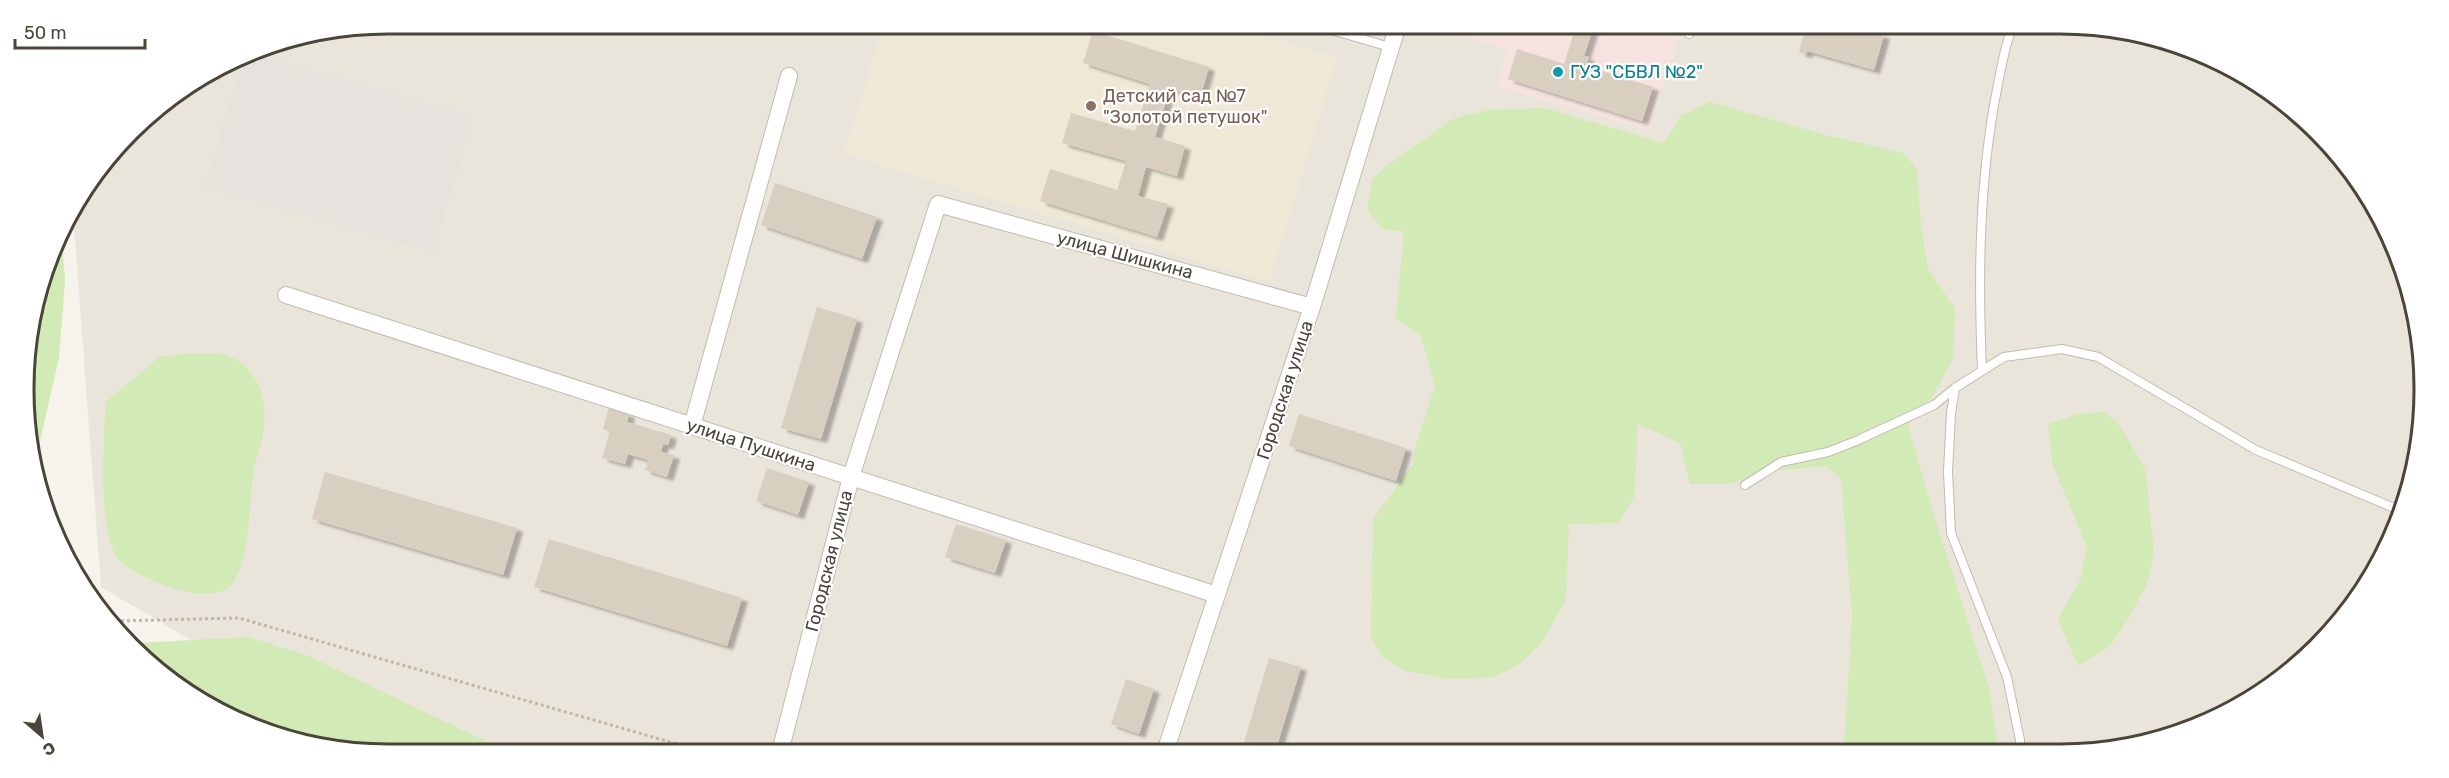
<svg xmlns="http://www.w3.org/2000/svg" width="2449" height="778" font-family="Rubik,sans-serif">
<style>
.residential{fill:#eae5da}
.industrial{fill:#e6e2dd}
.education{fill:#efe8d6}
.medical{fill:#f6e3e0}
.green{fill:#d2eab5}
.building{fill:#d8cfc1;filter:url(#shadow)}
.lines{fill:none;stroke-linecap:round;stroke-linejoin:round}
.service-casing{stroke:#c2bbae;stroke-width:10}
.minor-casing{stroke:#c2bbae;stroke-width:18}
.path{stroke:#c4b79f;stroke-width:3;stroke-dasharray:3 3;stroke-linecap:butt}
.service{stroke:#fff;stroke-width:8}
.minor{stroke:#fff;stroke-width:16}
.culture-dot{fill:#0f9aa8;stroke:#fff;stroke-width:2}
.education-dot{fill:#8d6e63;stroke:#fff;stroke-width:2}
.labels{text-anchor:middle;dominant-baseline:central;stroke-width:4.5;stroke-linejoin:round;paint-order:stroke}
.culture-label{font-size:18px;fill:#0d838f;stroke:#fff;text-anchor:start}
.education-label{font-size:18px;fill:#785e54;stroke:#fff;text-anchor:start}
.street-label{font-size:18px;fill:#4b4439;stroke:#fff}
.rim{fill:none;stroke:#4b4439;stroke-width:3}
</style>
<defs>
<filter id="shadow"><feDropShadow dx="6" dy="4" stdDeviation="1.5" flood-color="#0004"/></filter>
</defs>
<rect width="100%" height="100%" fill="#f6f3ec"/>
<path class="residential" d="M389 24 2132 31 2263 86 2364 187 2418 318V461L2376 571 2318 647 2221 717 2108 751 373 747 101 587 73 213 148 115 250 52Z"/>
<path class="industrial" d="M250 52 473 116 433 252 205 187 244 55Z"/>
<path class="education" d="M883 26 1236 27 1337 58 1269 282 844 154Z"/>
<path class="medical" d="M1460 28 1681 29 1649 131 1497 86 1508 50 1458 34Z"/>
<path class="green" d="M1710 102 1826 135 1904 153 1917 170 1921 225 1928 269 1955 308 1953 359 1932 397 1908 425 1933 512 1990 691 1998 751 1844 750 1852 616 1841 479 1826 466 1762 472 1729 484H1690L1680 443 1638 424 1634 497 1618 523 1569 524 1566 599 1541 644 1519 665 1494 677 1449 679 1405 671 1381 656 1371 637 1373 519 1413 464 1415 448 1435 386 1421 336 1396 319 1404 231 1383 230 1367 209 1372 180 1390 163 1453 119 1488 110 1544 108 1664 143 1681 116Z
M61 229 65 280 59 358 35 463 27 342Z
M192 353C218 354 235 351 252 374 263 388 266 410 264 426 263 441 256 456 254 470 249 498 250 566 231 585 219 598 195 594 179 590 163 585 130 573 119 560 96 533 105 439 105 403L159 357Z
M2105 412 2118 423 2145 468 2154 550 2149 580 2128 620 2110 646 2078 666 2058 619 2080 580 2087 548 2052 463 2048 424 2076 414Z
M248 637 306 655 498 747H317L186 692 137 643Z"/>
<path class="building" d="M1575 29H1593L1584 56 1589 57 1586 66 1653 87 1642 121 1508 79 1517 49 1564 64Z
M1805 30H1866L1884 35 1874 70 1807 51 1806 54 1799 52Z
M1093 31 1209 67 1200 98 1170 89 1155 137 1185 146 1177 176 1146 167 1138 196 1168 204 1157 237 1040 201 1050 169 1117 190 1126 161 1062 143 1071 113 1135 131 1150 84 1083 63Z
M775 183 877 217 862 259 761 225Z
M817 307 857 319 821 439 781 428Z
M609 408 629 414 627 422 671 435 668 445 663 444 661 452 674 455 667 477 645 470 648 460 628 454 625 464 602 458 610 431 603 429Z
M1299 414 1406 448 1396 481 1289 446Z
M767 468 809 482 798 515 756 501Z
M325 472 517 528 503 575 312 519Z
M956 524 1006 540 995 573 945 557Z
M549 539 742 598 727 646 534 587Z
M1269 658 1301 667 1276 749H1242Z
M1126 679 1154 689 1139 734 1111 724Z"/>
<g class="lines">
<g class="service-casing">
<path id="service" d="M1324 28 1390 47
M1689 34 1691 29
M1982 370C1978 276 1979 181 1997 89 2001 70 2004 49 2011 31
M1955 388 1951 413 1948 472 1951 533 2007 677 2020 740V751
M1745 485 1781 462 1828 452 1856 441 1934 405 1955 388 2004 357 2062 349 2098 357 2256 450 2399 510"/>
</g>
<g class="minor-casing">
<path id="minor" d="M286 295 1217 595
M692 426 789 76
M781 748 851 477 938 204 1312 307
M1166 749 1312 307 1397 28"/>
</g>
<path class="path" d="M115 621 239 618 691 748"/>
<use href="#service" class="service"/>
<use href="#minor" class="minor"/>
</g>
<circle class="culture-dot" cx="1558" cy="72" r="6"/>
<circle class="education-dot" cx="1091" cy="106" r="6"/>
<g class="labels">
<g class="culture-label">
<text x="1570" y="72">ГУЗ "СБВЛ №2"</text>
</g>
<g class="education-label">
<text x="1103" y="96">Детский сад №7<tspan x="1103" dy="21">"Золотой петушок"</tspan></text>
</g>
<g class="street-label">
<text transform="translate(1125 255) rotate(15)">улица Шишкина</text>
<text transform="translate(1285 390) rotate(-72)">Городская улица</text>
<text transform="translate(751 445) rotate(18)">улица Пушкина</text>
<text transform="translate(829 561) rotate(-76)">Городская улица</text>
</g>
</g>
<path d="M0 0H2449V778H0ZM388 34H2060A354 354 0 0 1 2414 388V390A354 354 0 0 1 2060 744H388A354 354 0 0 1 34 390V388A354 354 0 0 1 388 34Z" fill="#fff" fill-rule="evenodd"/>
<path class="rim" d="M388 34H2060A354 354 0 0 1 2414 388V390A354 354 0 0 1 2060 744H388A354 354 0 0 1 34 390V388A354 354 0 0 1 388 34Z"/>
<g transform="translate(42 736) rotate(151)" stroke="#ffffff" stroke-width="4.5" paint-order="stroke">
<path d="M0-4.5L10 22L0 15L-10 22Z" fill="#4b4439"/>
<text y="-9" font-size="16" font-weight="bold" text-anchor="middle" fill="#4b4439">С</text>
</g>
<path d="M15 39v9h130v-9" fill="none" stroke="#4b4439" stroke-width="3"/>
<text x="24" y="39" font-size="18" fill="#4b4439" stroke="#ffffff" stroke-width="4.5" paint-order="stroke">50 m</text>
</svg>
